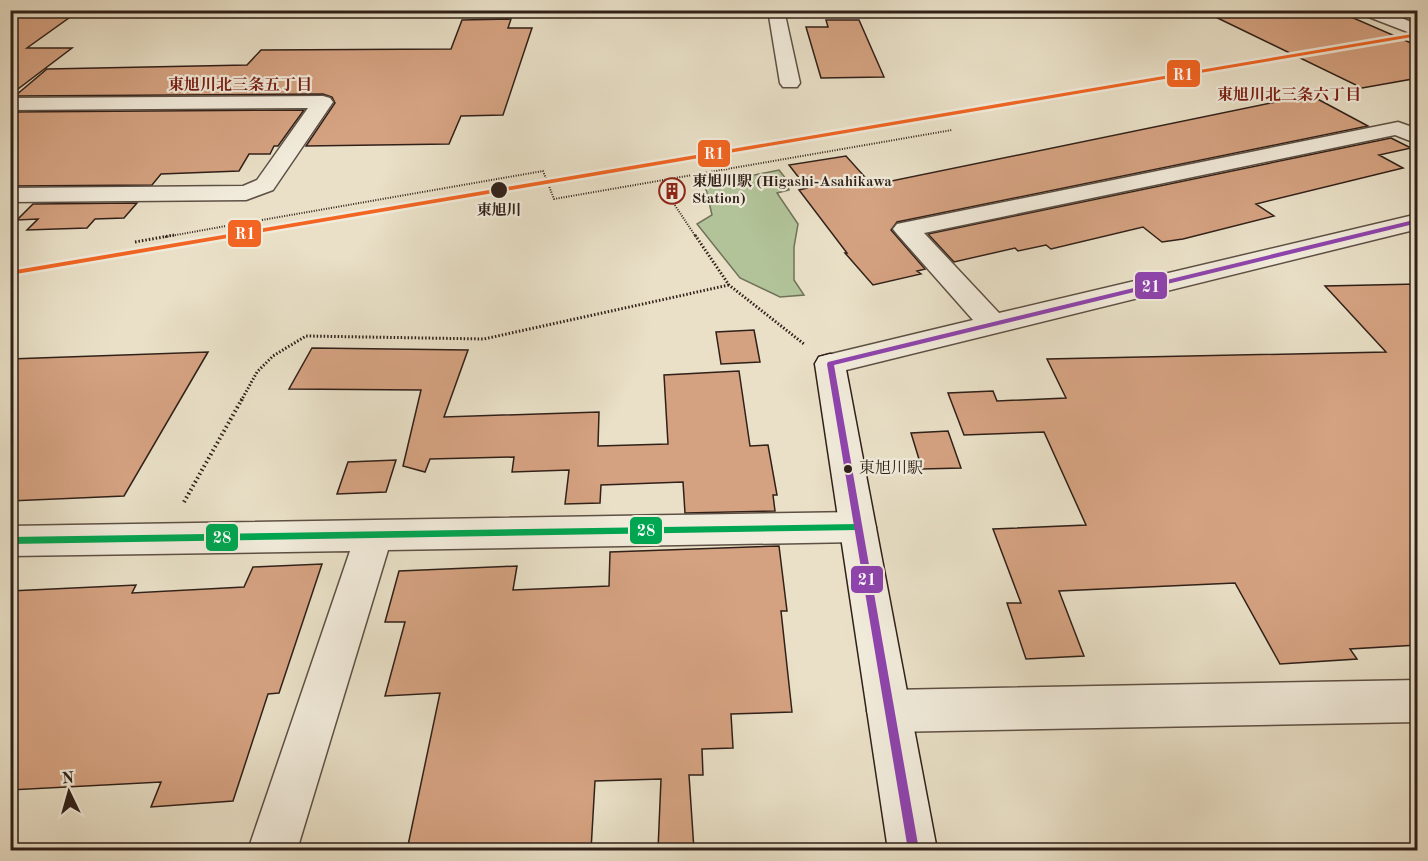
<svg xmlns="http://www.w3.org/2000/svg" width="1428" height="861" font-family="'Old Standard TT','Noto Serif JP',serif">
<style>
.green{fill:#b2c399;stroke:#717259;stroke-width:1.5}
.building{fill:#d5a281;stroke:#302019;stroke-width:1.5}
.lines{fill:none;stroke-linecap:round;stroke-linejoin:round}
.minor-casing{stroke:#5e5044;stroke-width:3}
.tertiary-casing{stroke:#5e5044;stroke-width:3}
.secondary-casing{stroke:#302019;stroke-width:3}
.path-far2{stroke:#302019;stroke-width:2;stroke-dasharray:1 1.5;stroke-linecap:butt}
.path-far1{stroke:#302019;stroke-width:3;stroke-dasharray:1.5 2;stroke-linecap:butt}
.path{stroke:#302019;stroke-width:4;stroke-dasharray:1.5 3;stroke-linecap:butt}
.minor{fill:#f1ebdb;fill-rule:evenodd}
.tertiary{fill:#f1ebdb;fill-rule:evenodd}
.secondary{fill:#f1ebdb;fill-rule:evenodd}
.bus-1-casing{stroke:#f1ebdb;stroke-width:4}
.bus-2-casing{stroke:#f1ebdb;stroke-width:4}
.bus-1{fill:#00a651;fill-rule:evenodd}
.bus-2{fill:#8e44ad;fill-rule:evenodd}
.rail-1-casing{stroke:#f1ebdb;stroke-width:5}
.rail-1{fill:#f26522;fill-rule:evenodd}
.stop-dot{fill:#302019;stroke:#f1ebdb;stroke-width:2}
.labels{text-anchor:middle;dominant-baseline:central;stroke-width:4.5;stroke-linejoin:round;paint-order:stroke}
.far-poi-label{font-size:15px;font-weight:bold;fill:#302019;stroke:#f1ebdb;text-anchor:start}
.far-stop-label{font-size:15px;font-weight:bold;fill:#302019;stroke:#f1ebdb}
.far-neighbourhood-label{font-size:16px;font-weight:bold;fill:#7a1f14;stroke:#f1ebdb}
.bus-label{font-size:16px;fill:#302019;stroke:#f1ebdb;text-anchor:start}
.line-badge{stroke:#f1ebdb;stroke-width:2}
.badge-label{font-size:16px;text-anchor:middle;font-weight:bold;fill:#fff}
</style>
<rect width="100%" height="100%" fill="#e9e0c7"/>
<filter id="stains"><feTurbulence type="fractalNoise" baseFrequency=".00333" numOctaves="4"/><feColorMatrix values="0 0 0 0 .2 0 0 0 0 .09 0 0 0 0 .02 0 0 0 .5 -.17"/></filter>
<radialGradient id="worn" r=".72"><stop offset=".6" stop-color="#630" stop-opacity="0"/><stop offset="1" stop-color="#630" stop-opacity=".3"/></radialGradient>
<path class="green" d="M779 170 787 180 789 190 777 193 798 224 794 247V280L804 295 780 297 740 278 697 224 712 215 705 185Z"/>
<path class="building" d="M10 10H80L27 48H72L10 95Z
M1201 10H1335L1418 46V78L1362 88Z
M511 19 508 28H532L503 115 461 116 449 144 306 146 335 103 332 97 323 94 15 96 47 69 247 65 261 50 451 49 462 20Z
M826 20H859L884 77 821 78 806 27H828Z
M1310 95 1368 126 897 222 891 230 925 269 917 271 921 274 873 285 845 253H847L799 190 807 188 789 165 846 156 872 185Z
M304 110 278 146H274L270 154H249L239 171 161 174 152 185 10 186V112Z
M1391 138 1411 148 1379 155 1403 168 1256 204 1274 216 1183 239 1162 242 1143 227 1051 249 1046 245 1018 251 1015 248 954 262 928 234Z
M137 203 124 218 95 219 87 228 27 230 38 219 17 220 33 204Z
M1418 284V645L1350 649 1357 659 1280 664 1235 583 1059 591 1084 656 1026 659 1007 603H1021L993 529 1086 525 1044 432 964 435 948 393 993 391 997 401 1066 398 1047 359 1386 352 1325 286Z
M754 330 760 362 721 364 716 332Z
M312 348 468 350 444 417 599 412 598 446 668 444 664 375 739 371 750 446 768 445 777 495H773L775 511 685 513 683 482 601 485 600 503 565 504 569 470 512 472 514 457 430 459 425 472 403 466 421 390 289 389Z
M208 352 124 496 10 501V359Z
M948 431 961 468 922 469 911 433Z
M396 460 386 492 337 494 348 462Z
M779 546 787 611H781L792 712 731 714 733 748 702 749 703 775H689L694 850H658L661 779 595 781 591 850H407L440 693 385 696 405 622H385L399 571 517 566 513 590 609 586 610 552Z
M322 564 279 693 268 694 233 801 151 807 161 782 10 790V591L136 585 132 593 244 587 253 567Z"/>
<g class="lines">
<g class="minor-casing">
<path id="minor" d="M1359 10H1383L1418 25V36L1361 14Z
M323 96 330 98 333 102 273 190 246 200 10 202V188L243 186 257 180 308 108 10 110V98Z
M1398 122 1418 129V144L1395 135 924 233 999 313 1418 214V229L830 374 819 371 815 364 819 357 973 320 897 234 893 229 897 224Z
M858 512 871 516 876 527 871 538 858 542 388 550 297 850H248L350 551 10 556V526Z
M1418 680V722L889 732 873 726 867 711 873 696 889 690Z"/>
</g>
<g class="tertiary-casing">
<path id="tertiary" d="M768 10H784L800 83 797 87H783L780 83Z"/>
</g>
<g class="secondary-casing">
<path id="secondary" d="M830 354 841 357 845 364 937 850H888L815 364 819 357Z"/>
</g>
<path class="path-far2" d="M672 201 696 237
M262 220 543 171 554 199 952 130
M165 237 237 224"/>
<path class="path-far1" d="M695 235 729 285 804 344
M135 242 174 235
M241 401 257 372 273 356 306 336 484 339 729 285"/>
<path class="path" d="M184 502 242 399"/>
<use href="#minor" class="minor"/>
<use href="#tertiary" class="tertiary"/>
<use href="#secondary" class="secondary"/>
<g class="bus-1-casing">
<path id="bus-1" d="M858 524 861 525 862 527 861 529 858 530 10 544V537Z"/>
</g>
<g class="bus-2-casing">
<path id="bus-2" d="M1418 219V223L834 365 919 850H908L827 364 828 362Z"/>
</g>
<use href="#bus-1" class="bus-1"/>
<use href="#bus-2" class="bus-2"/>
<g class="rail-1-casing">
<path id="rail-1" d="M1418 33V36L10 275V271Z"/>
</g>
<use href="#rail-1" class="rail-1"/>
</g>
<defs>
<g id="building-ring" transform="scale(1.35)"><circle r="9.5" fill="#f1ebdb" stroke="#8f2418" stroke-width="1.5"/><path d="M-4-6H4V6H1V3H-1V6H-4ZM-2.5-4.3h1.7v1.8h-1.7ZM.8-4.3h1.7v1.8H.8ZM-2.5-1h1.7V.8h-1.7ZM.8-1h1.7V.8H.8Z" fill="#8f2418"/></g>
</defs>
<g fill-rule="evenodd">
<use href="#building-ring" x="672" y="191"/>
</g>
<g class="stop-dot">
<circle cx="499" cy="190" r="9"/>
<circle cx="848" cy="469" r="5"/>
</g>
<g class="labels">
<g class="far-poi-label">
<text x="692" y="182">東旭川駅 (Higashi-Asahikawa<tspan x="692" dy="17">Station)</tspan></text>
</g>
<g class="far-stop-label">
<text x="499" y="211">東旭川</text>
</g>
<g class="far-neighbourhood-label">
<text x="240" y="86">東旭川北三条五丁目</text>
<text x="1289" y="96">東旭川北三条六丁目</text>
</g>
<g class="bus-label">
<text x="859" y="469">東旭川駅</text>
</g>
</g>
<g class="line-badge">
<rect x="1166" y="59" width="35" height="29" rx="6" fill="#f26522"/>
<rect x="697" y="139" width="34" height="29" rx="6" fill="#f26522"/>
<rect x="227" y="219" width="35" height="29" rx="6" fill="#f26522"/>
<rect x="1134" y="271" width="34" height="29" rx="6" fill="#8e44ad"/>
<rect x="629" y="516" width="34" height="29" rx="6" fill="#00a651"/>
<rect x="205" y="523" width="34" height="29" rx="6" fill="#00a651"/>
<rect x="850" y="565" width="34" height="29" rx="6" fill="#8e44ad"/>
</g>
<g class="badge-label">
<text x="1183" y="80">R1</text>
<text x="714" y="159">R1</text>
<text x="245" y="239">R1</text>
<text x="1151" y="292">21</text>
<text x="646" y="536">28</text>
<text x="222" y="543">28</text>
<text x="867" y="585">21</text>
</g>
<rect width="1428" height="861" fill="none" stroke="#e9e0c7" stroke-width="36"/>
<rect x="12" y="12" width="1404" height="837" fill="none" stroke="#302019" stroke-width="3"/>
<rect x="18" y="18" width="1392" height="825" fill="none" stroke="#302019" stroke-width="1.5"/>
<g transform="translate(69 792) rotate(355)" stroke="#f1ebdb" stroke-width="4.5" paint-order="stroke">
<path d="M0-4.5L10 22L0 15L-10 22Z" fill="#302019"/>
<text y="-9" font-size="16" font-weight="bold" text-anchor="middle" fill="#302019">N</text>
</g>
<rect width="100%" height="100%" filter="url(#stains)"/>
<rect width="100%" height="100%" fill="url(#worn)"/>
</svg>
